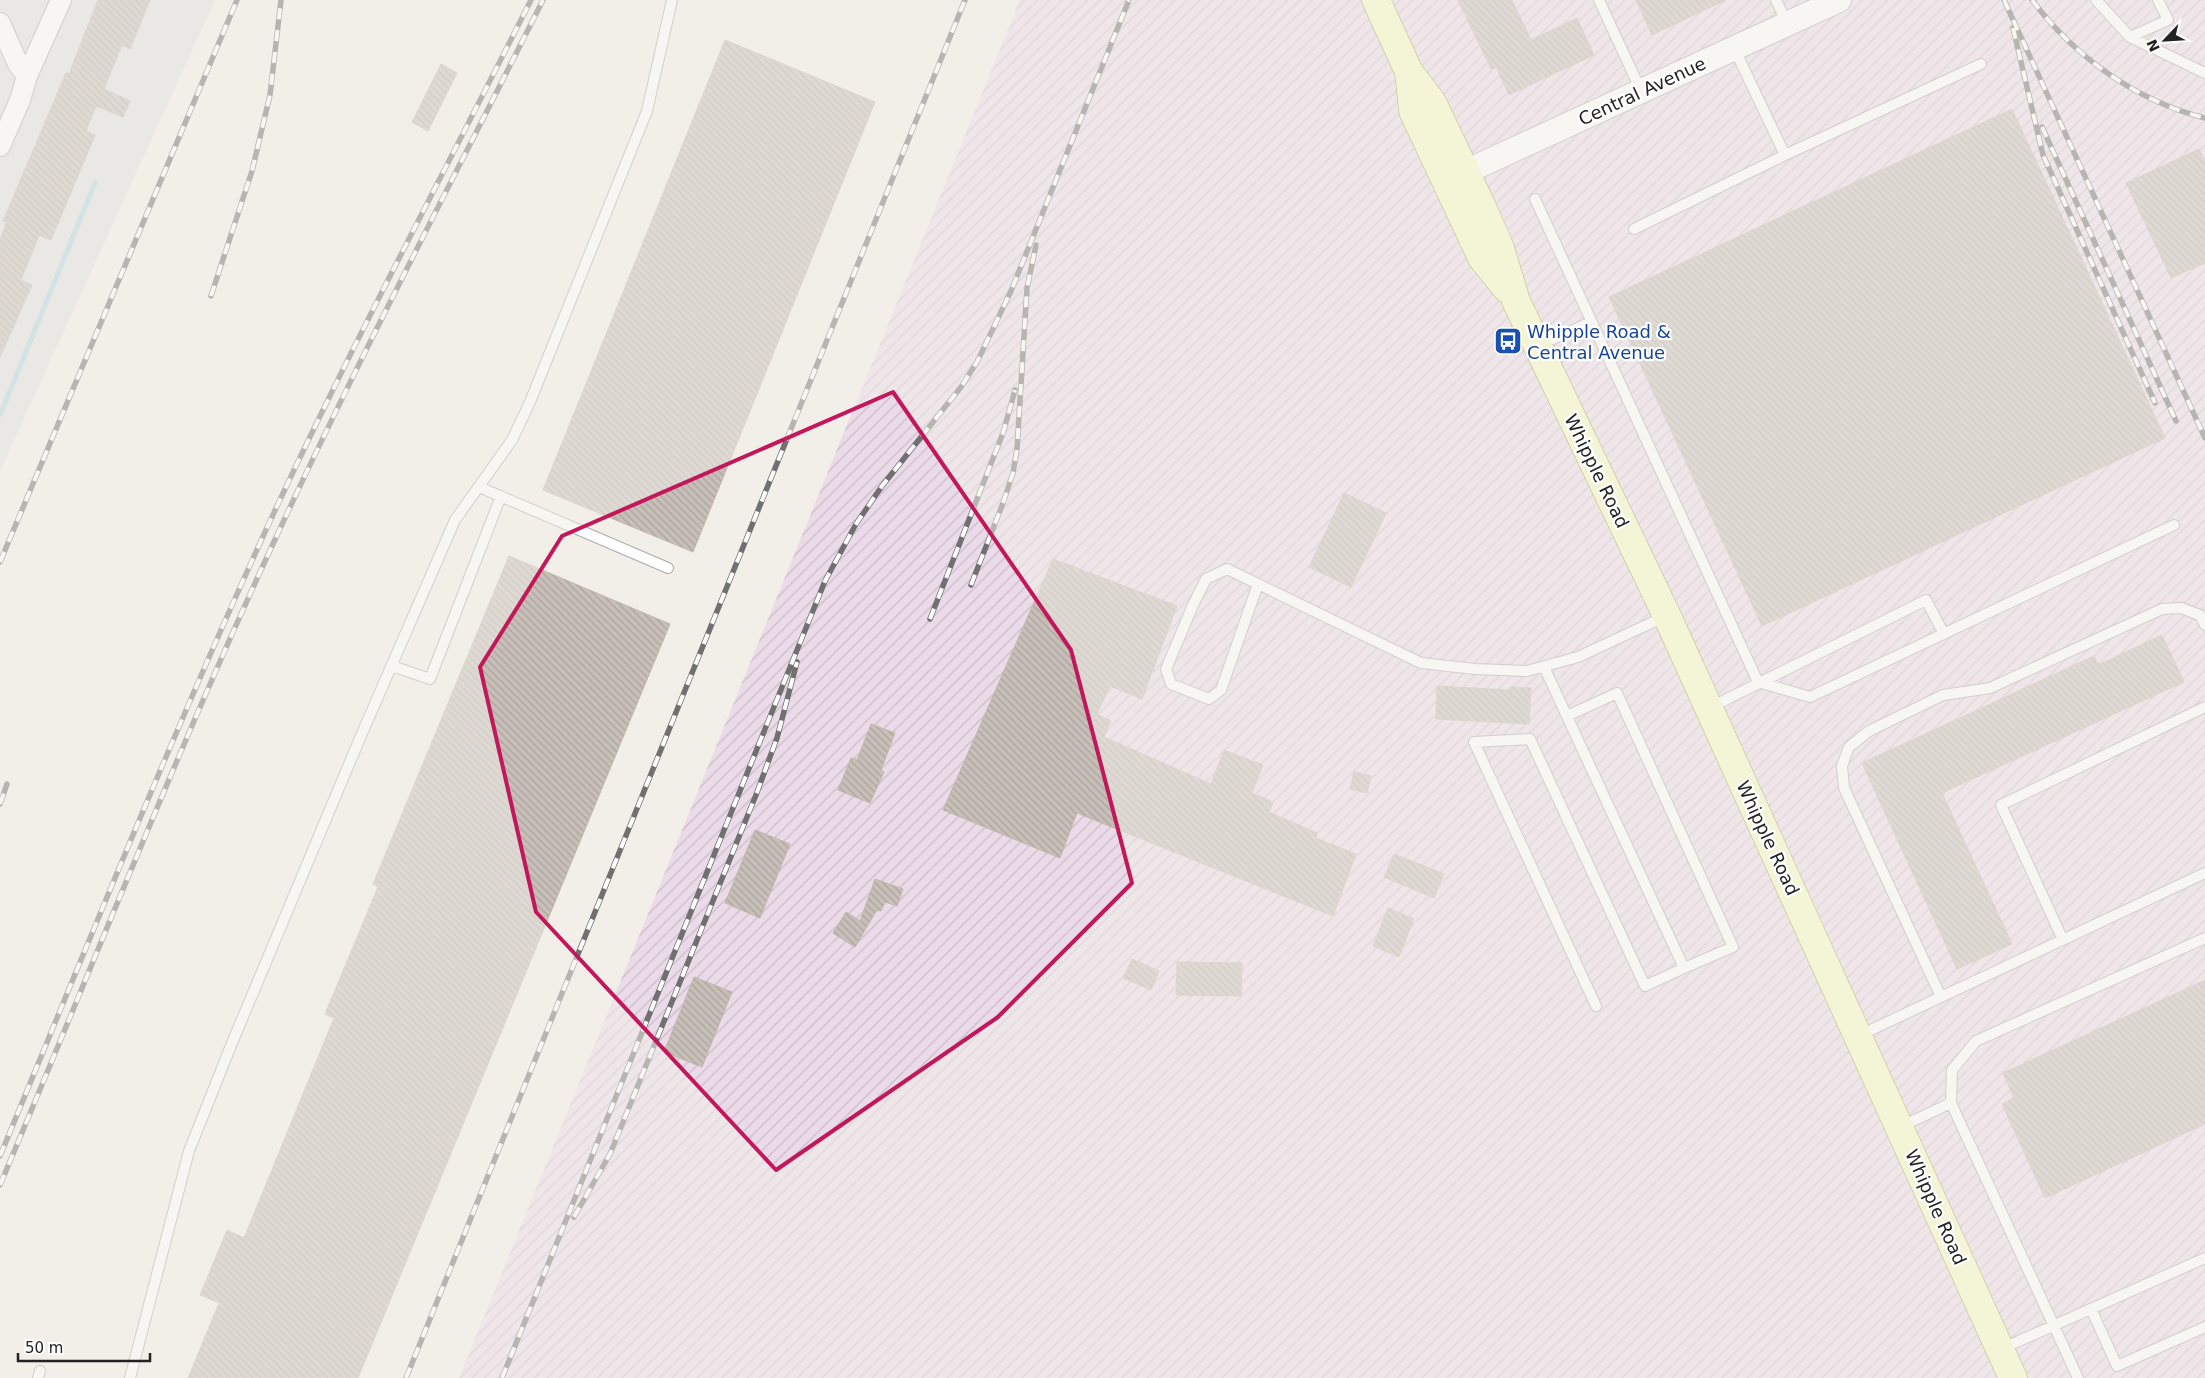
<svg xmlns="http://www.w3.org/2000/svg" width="2205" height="1378" font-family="'DejaVu Sans',sans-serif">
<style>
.residential{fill:#e0dfdf}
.industrial{fill:url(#industrial-furrows)}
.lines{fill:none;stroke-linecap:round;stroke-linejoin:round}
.stream{stroke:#aad3df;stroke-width:5}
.building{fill:url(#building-back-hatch);stroke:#c4b6ab}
.service-casing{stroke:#a9a9a9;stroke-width:12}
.minor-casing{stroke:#a9a9a9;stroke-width:22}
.tertiary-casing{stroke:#a9a9a9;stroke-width:26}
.secondary-casing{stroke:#707d05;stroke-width:29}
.service{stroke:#fff;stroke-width:10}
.minor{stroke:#fff;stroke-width:20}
.tertiary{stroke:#fff;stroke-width:24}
.secondary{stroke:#f7fabf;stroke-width:28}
.rail-casing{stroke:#707070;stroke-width:5.5}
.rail{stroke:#fff;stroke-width:4;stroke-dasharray:11;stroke-linecap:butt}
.marked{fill:none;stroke:#c2185b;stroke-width:4;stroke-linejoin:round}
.labels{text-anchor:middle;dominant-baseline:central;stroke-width:4.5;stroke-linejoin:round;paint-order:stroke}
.street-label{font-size:18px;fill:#222;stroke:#fff}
.transit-label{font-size:18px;fill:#164399;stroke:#fff;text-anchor:start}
</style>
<defs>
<pattern id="industrial-furrows" width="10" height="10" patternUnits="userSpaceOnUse" patternTransform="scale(1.25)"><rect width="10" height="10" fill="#ebdbe8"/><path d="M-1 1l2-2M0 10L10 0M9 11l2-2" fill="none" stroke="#c9bcc7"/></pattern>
<pattern id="building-back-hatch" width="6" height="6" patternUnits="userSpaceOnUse" patternTransform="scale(1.25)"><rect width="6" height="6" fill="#c7bfb8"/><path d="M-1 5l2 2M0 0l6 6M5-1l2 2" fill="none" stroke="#aba49e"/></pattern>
</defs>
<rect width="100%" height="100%" fill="#f2efe9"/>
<path class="residential" d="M0 0H215L0 471Z"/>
<path class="industrial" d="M1020 0H2205V1378H459Z"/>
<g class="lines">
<path class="stream" d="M0 415 95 183"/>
</g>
<path class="building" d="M98 0H150L130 49 122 45 104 89 130 101 123 117 96 106 86 131 95 135 51 240 39 235 21 280 32 285 0 357V240L7 222 3 221 66 73 69 74Z
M1458 0H1512L1531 40 1577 18 1594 55 1509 95 1496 67 1491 69Z
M1636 0H1726L1652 35Z
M725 40 875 102 693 552 543 490Z
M441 64 457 73 428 131 412 122Z
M2012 109 2165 438 1762 626 1609 297Z
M2199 149 2205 161V263L2171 278 2126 183Z
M1344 493 1386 513 1351 587 1309 567Z
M509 556 670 624 358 1378H188L219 1303 200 1295 227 1230 244 1238 334 1018 325 1014 378 887 373 884Z
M1053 559 1177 606 1142 699 1110 686 1097 714 1111 721 1104 737 1211 784 1224 750 1263 765 1252 793 1273 802 1269 812 1317 833 1316 838 1356 854 1333 916 1077 813 1060 858 943 810Z
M2162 635 2184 682 1942 793 2012 944 1957 969 1862 763 2094 656 2098 665Z
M1437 686 1509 690 1510 687 1531 688 1529 724 1436 719Z
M871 724 895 733 881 770 884 772 870 803 838 790 851 758 857 760Z
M1354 772 1371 776 1367 793 1350 789Z
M755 830 790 844 760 918 725 903Z
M1394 854 1444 874 1434 898 1384 877Z
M875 879 903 889 897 906 885 902 881 911 877 910 855 947 833 933 846 912 860 921Z
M1388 908 1414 919 1399 957 1373 946Z
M1132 959 1159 971 1151 990 1123 978Z
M1177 962 1242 963 1241 996 1176 995Z
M694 977 732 992 702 1067 664 1052Z
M2205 980V1124L2045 1198 2002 1104 2014 1098 2003 1073Z"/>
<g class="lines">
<g class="service-casing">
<path id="service" d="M1599 0 1641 91
M1776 0 1787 24
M2096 0 2130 37 2205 73
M2130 37 2168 20 2158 0
M1734 48 1785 155
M1535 199 1758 682 1810 697 2174 525
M1634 229 1785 155 1981 64
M1537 346 1591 322
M479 487 668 568
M1258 584 1221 690 1209 699 1171 684 1166 669 1193 605 1206 579 1227 569 1421 663 1475 669 1527 671 1578 657 1666 616
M392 666 430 679 501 496
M1544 667 1684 968 1645 986 1530 739 1474 742 1596 1006
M1709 708 1926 600 1944 634
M1567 716 1617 693 1733 947 1684 968
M2063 940 2001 805 2205 707
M1941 997 1844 788 1842 766 1849 747 1869 731 1943 695 1990 688 2162 609 2181 608 2200 615 2205 625
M1860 1035 2205 873
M1900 1127 1951 1103
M2091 1309 2117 1366 2205 1327
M2001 1349 2205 1258
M38 1378 40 1371
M130 1378 189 1151 232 1043 360 738 455 520 512 440 530 402 647 111 672 0
M2078 1378 1951 1103 1952 1070 1976 1041 2205 938"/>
</g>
<g class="minor-casing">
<path id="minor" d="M0 23 18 64 27 76
M0 146 20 100 27 76 61 0"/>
</g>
<g class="tertiary-casing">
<path id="tertiary" d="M1450 179 1839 0"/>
</g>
<g class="secondary-casing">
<path id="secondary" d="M1376 0 1409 72 1432 102 1482 207 1500 248 1516 301 1667 616 2013 1378
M1409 72 1413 111 1482 258 1507 289"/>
</g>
<use href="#service" class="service"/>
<use href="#minor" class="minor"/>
<use href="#tertiary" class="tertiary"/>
<use href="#secondary" class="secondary"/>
<g class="rail-casing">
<path id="rail" d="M2004 0 2205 438
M2032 0C2075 57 2136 101 2205 118
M2013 28 2043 155 2155 403
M2042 127 2176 421
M211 296 252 171 270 95 281 0
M0 562 237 0
M971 585 1003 503 1013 473 1017 449 1027 288 1036 245
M930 619 1003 433 1015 390
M0 804 7 784
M0 1156C85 951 168 745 260 543 344 359 440 181 531 0
M0 1185C90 972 175 756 272 546 357 361 452 182 543 0
M574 1217 610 1154 756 795 777 738 797 662
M406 1378 965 0
M502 1378 825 581 856 524 882 486 961 387 977 362 1011 291 1129 0"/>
</g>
<use href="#rail" class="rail"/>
</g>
<path d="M0 0H2205V1378H0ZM893 392 1071 650 1132 883 998 1017 776 1170 536 912 480 667 562 536Z" fill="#f2efe9" fill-opacity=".55" fill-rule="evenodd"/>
<path class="marked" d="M893 392 1071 650 1132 883 998 1017 776 1170 536 912 480 667 562 536Z"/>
<defs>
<g id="bus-square" transform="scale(1.4375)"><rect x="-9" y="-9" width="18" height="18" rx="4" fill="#1a4fb4" stroke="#fff"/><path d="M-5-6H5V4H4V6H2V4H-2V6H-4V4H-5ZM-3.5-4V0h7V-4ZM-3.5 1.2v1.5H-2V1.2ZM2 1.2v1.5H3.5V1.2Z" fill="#fff"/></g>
</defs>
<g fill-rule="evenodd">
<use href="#bus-square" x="1508" y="341"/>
</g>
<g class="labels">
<g class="street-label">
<text transform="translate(1642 91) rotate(-25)">Central Avenue</text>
<text transform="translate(1597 471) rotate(64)">Whipple Road</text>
<text transform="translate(1768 838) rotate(65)">Whipple Road</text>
<text transform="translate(1936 1207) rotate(66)">Whipple Road</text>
</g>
<g class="transit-label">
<text x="1527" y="331">Whipple Road &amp;<tspan x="1527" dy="21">Central Avenue</tspan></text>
</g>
</g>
<g transform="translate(2165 40) rotate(245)" stroke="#ffffff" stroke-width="4" paint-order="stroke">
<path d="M0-4L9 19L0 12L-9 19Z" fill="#222222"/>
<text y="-8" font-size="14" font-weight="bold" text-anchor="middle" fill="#222222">N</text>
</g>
<path d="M18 1353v8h132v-8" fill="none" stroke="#222222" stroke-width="2.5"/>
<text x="25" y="1353" font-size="15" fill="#222222" stroke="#ffffff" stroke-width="4" paint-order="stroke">50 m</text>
</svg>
